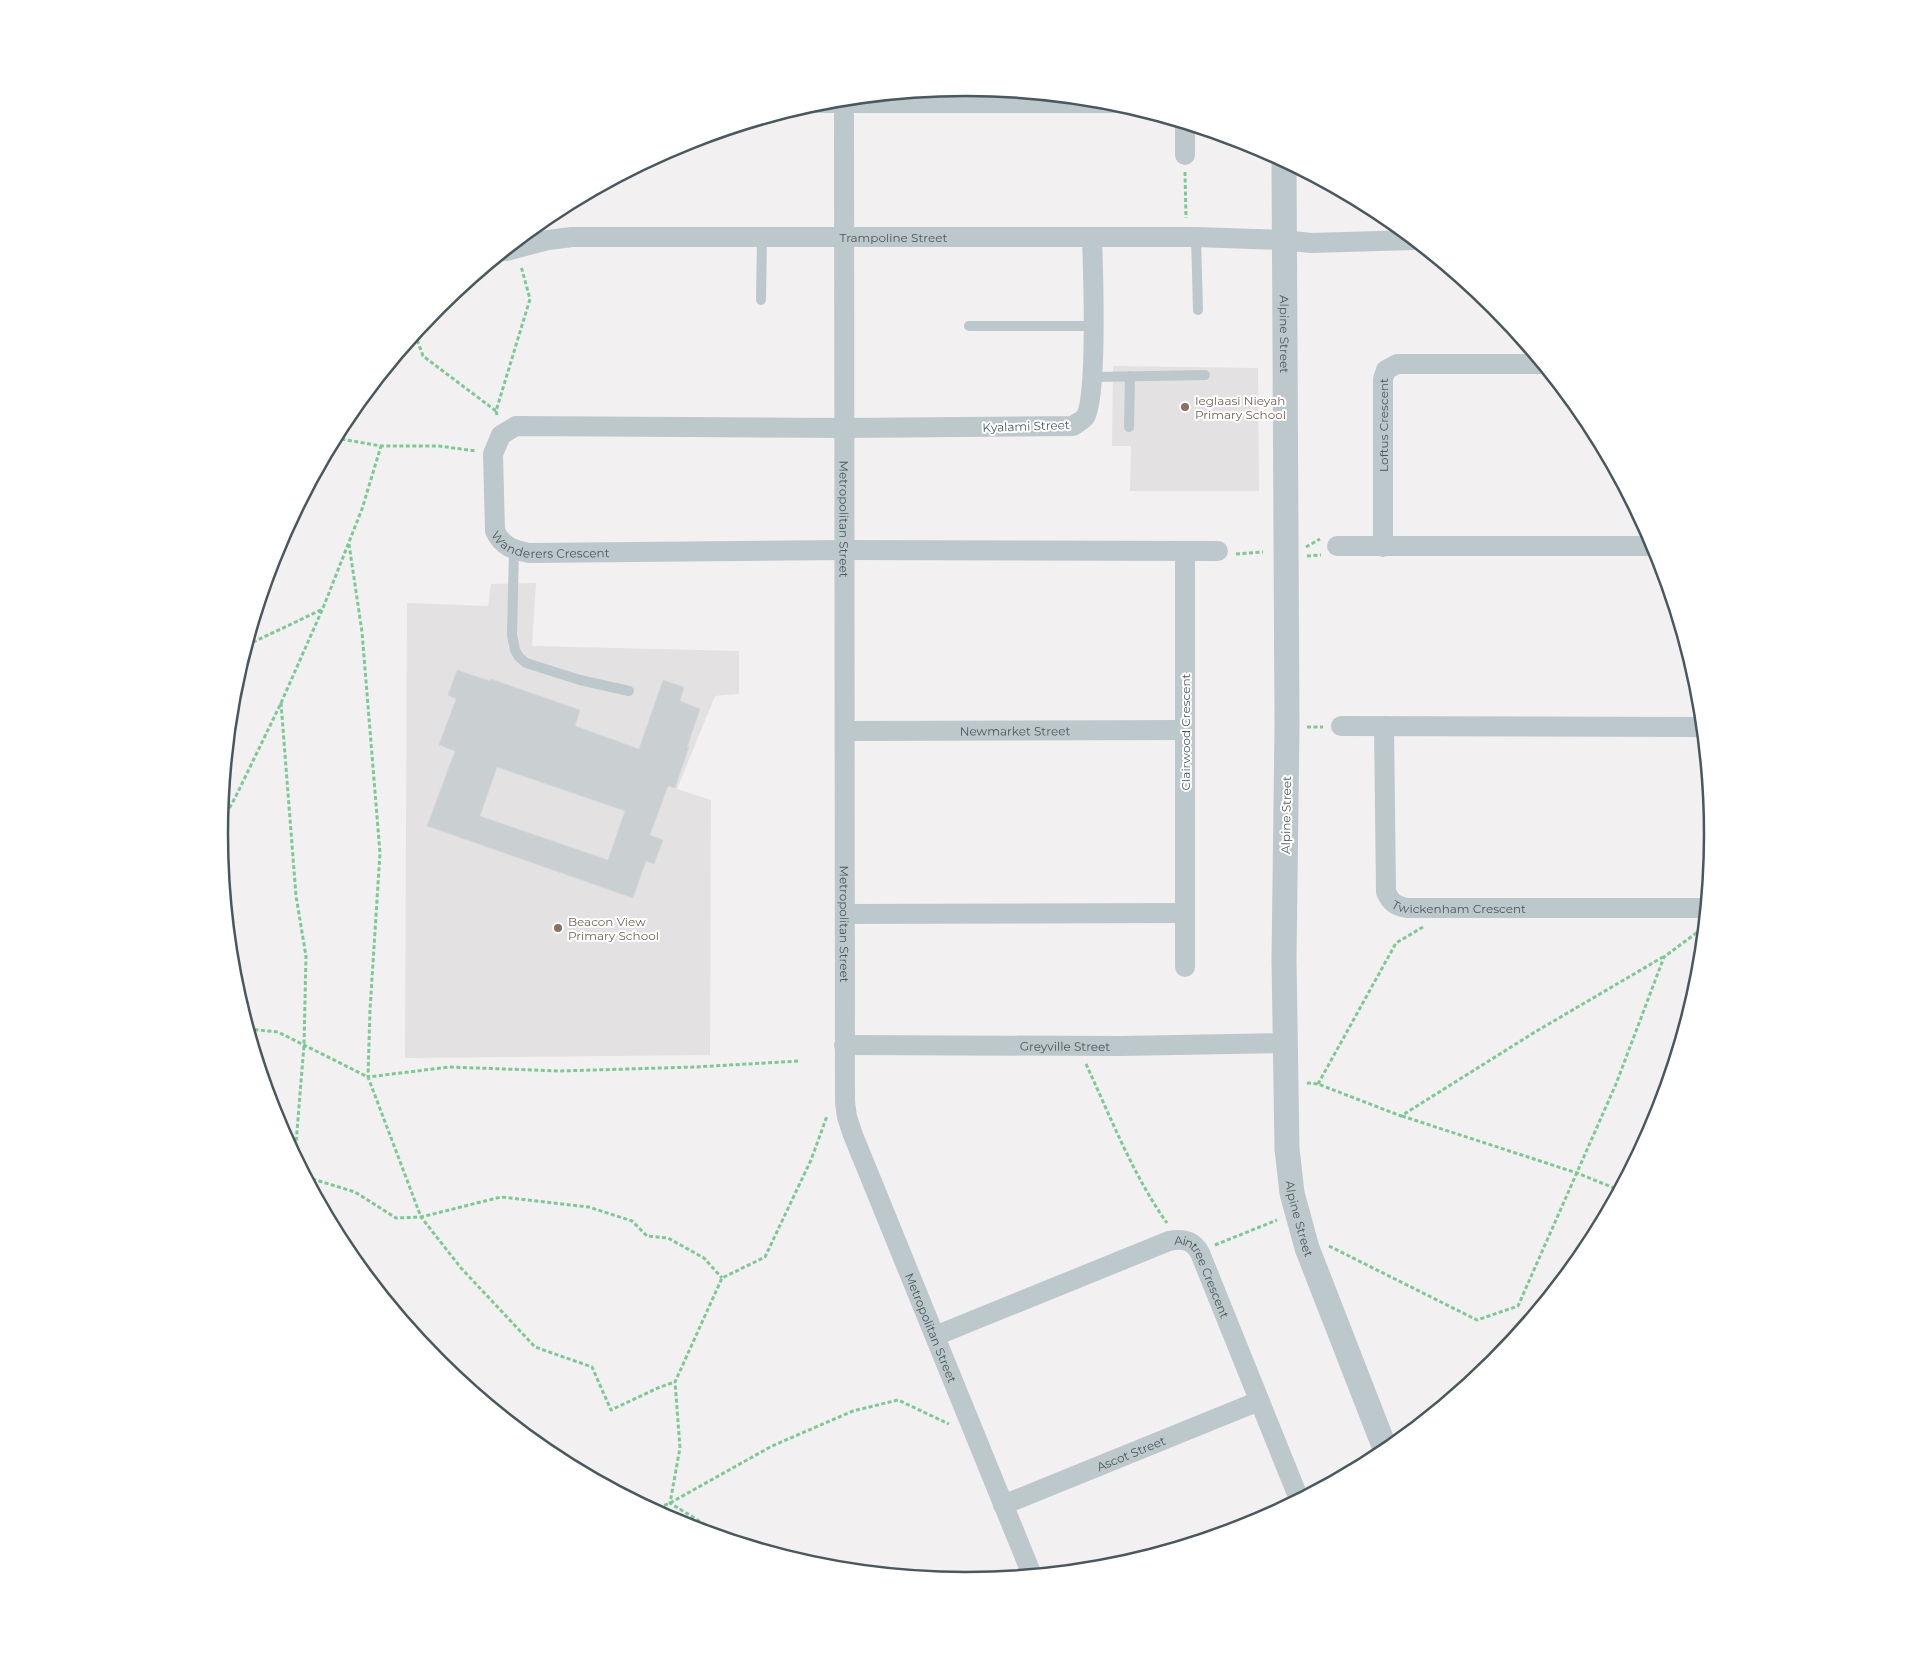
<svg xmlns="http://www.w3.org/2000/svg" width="1932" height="1669" font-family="Montserrat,sans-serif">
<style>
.education{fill:#e4e1e2}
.building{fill:#cacfd2;stroke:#d5d8db;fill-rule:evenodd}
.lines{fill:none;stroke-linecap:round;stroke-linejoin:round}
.path{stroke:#7acb93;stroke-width:3;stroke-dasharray:4 2.5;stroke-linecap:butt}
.service{stroke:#bdc8cc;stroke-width:10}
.minor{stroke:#bdc8cc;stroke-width:20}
.tertiary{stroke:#bdc8cc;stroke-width:25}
.education-dot{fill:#8d6e63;stroke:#fff;stroke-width:2}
.labels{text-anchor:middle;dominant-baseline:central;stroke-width:4;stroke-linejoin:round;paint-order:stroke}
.street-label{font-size:12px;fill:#49585d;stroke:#fff}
.education-label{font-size:12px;fill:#785e54;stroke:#fff;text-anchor:start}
.rim{fill:none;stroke:#49585d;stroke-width:2.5}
</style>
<rect width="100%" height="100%" fill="#f3f0f1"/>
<path class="education" d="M1113 366 1258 368 1259 491H1130L1131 446H1112Z
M536 583 532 646 739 651V694L715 696 677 789 711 800 710 1055 405 1058 407 603 488 606 491 584Z"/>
<path class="building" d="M457 670 490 681 491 679 580 710 575 726 639 749 663 680 684 687 680 701 700 709 687 747H689L675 788 668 786 650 835 663 840 654 864 646 861 633 898 427 826 455 751 439 745 456 699 455 698 448 695ZM497 767 625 811 608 860 480 816Z"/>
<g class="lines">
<path class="path" d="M1185 172 1186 218
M459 289 470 283
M415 334 423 356 496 411
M497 415 496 411 530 299 521 266
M335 438 381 446H439L476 451
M349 544 362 632 380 853 370 1010 368 1077 449 1067 560 1071 695 1067 800 1061
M1306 547 1320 539
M1236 554 1263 552
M1307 556 1321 555
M247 645 323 609
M281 703 296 896 306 956 304 1045 295 1156
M1307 727H1323
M220 825 236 796 281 703 323 608 362 509 381 446
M248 1029 278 1032 368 1077 421 1217 501 1197 589 1207 632 1221 647 1236 668 1238 704 1258 722 1278
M1086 1064C1110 1116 1134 1177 1167 1223
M1307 1083 1318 1084 1401 1116 1535 1032 1663 957
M1318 1084 1396 943 1423 927
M1402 1116 1577 1173 1619 1190
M306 1177 355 1192 396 1218 421 1217 461 1268 535 1347 592 1367 611 1410 660 1387 675 1382
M1215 1245 1277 1220
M1329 1246 1477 1320 1518 1306 1616 1084 1664 957 1703 928
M652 1510 670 1503 772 1446 853 1411 898 1400 949 1424
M720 1537 717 1532 670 1503 680 1448 675 1382 722 1278 765 1257 811 1160 827 1116"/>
<path class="service" d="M1196 237 1198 310
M761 300 762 237
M969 326H1093
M1092 377 1205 375
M1129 427 1130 376
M514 550 512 635 515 650 519 657 526 663 580 680 629 691"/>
<g class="minor">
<path id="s1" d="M844 99 845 1102 847 1117 853 1135 1032 1575"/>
<path d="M817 103H1116"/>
<path d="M1185 155V124"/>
<path id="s2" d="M1092 238C1093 267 1098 400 1085 417 1083 420 1077 423 1073 426L845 428 516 426 501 435 493 454 495 531C502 546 513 550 529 553L845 550 1218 551"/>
<path id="s3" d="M506 251 548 240 572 237H1196L1283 240 1311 243 1413 240"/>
<path d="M1337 546H1655"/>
<path id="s4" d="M1383 547V379L1386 370 1397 364H1541"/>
<path d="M1185 551V967"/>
<path d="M1341 726 1702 727"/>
<path id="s5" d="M1384 726 1386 892C1391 903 1396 906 1407 908H1706"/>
<path id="s6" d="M845 731 1185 730"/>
<path d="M845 914 1185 913"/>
<path id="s7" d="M844 1045 1121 1046 1285 1043"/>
<path id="s8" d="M935 1336 1169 1241C1183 1238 1193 1240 1200 1253L1299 1499"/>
<path id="s9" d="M1003 1505 1259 1401"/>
</g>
<path class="tertiary" id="s10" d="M1284 162 1287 726 1284 960 1287 1149 1292 1193 1307 1248 1386 1451"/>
</g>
<g class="education-dot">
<circle cx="1185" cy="407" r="5"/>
<circle cx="558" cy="928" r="5"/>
</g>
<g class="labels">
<g class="street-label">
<text stroke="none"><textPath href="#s3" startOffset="389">Trampoline Street</textPath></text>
<text stroke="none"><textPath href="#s10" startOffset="172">Alpine Street</textPath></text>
<text stroke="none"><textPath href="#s4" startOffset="122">Loftus Crescent</textPath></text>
<text transform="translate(1026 426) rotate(-2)">Kyalami Street</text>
<text stroke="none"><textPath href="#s1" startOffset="420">Metropolitan Street</textPath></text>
<text stroke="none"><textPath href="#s2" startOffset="929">Wanderers Crescent</textPath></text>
<text stroke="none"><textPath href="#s6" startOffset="170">Newmarket Street</textPath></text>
<text transform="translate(1185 732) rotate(-90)">Clairwood Crescent</text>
<text transform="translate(1286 815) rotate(-89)">Alpine Street</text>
<text stroke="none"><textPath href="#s5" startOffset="246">Twickenham Crescent</textPath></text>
<text stroke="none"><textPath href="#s1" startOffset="825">Metropolitan Street</textPath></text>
<text stroke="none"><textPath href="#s7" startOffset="221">Greyville Street</textPath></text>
<text stroke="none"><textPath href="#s10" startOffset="1058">Alpine Street</textPath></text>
<text stroke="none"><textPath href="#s8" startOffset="308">Aintree Crescent</textPath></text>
<text stroke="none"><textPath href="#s1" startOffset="1245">Metropolitan Street</textPath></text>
<text stroke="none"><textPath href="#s9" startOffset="138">Ascot Street</textPath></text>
</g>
<g class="education-label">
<text x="1195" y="400">Ieglaasi Nieyah<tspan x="1195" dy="14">Primary School</tspan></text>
<text x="568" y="921">Beacon View<tspan x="568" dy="14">Primary School</tspan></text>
</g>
</g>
<path d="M0 0H1932V1669H0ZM228 834a738 738 0 1 1 1476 0a738 738 0 1 1-1476 0Z" fill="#fff" fill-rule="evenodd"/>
<path class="rim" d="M228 834a738 738 0 1 1 1476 0a738 738 0 1 1-1476 0Z"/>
</svg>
